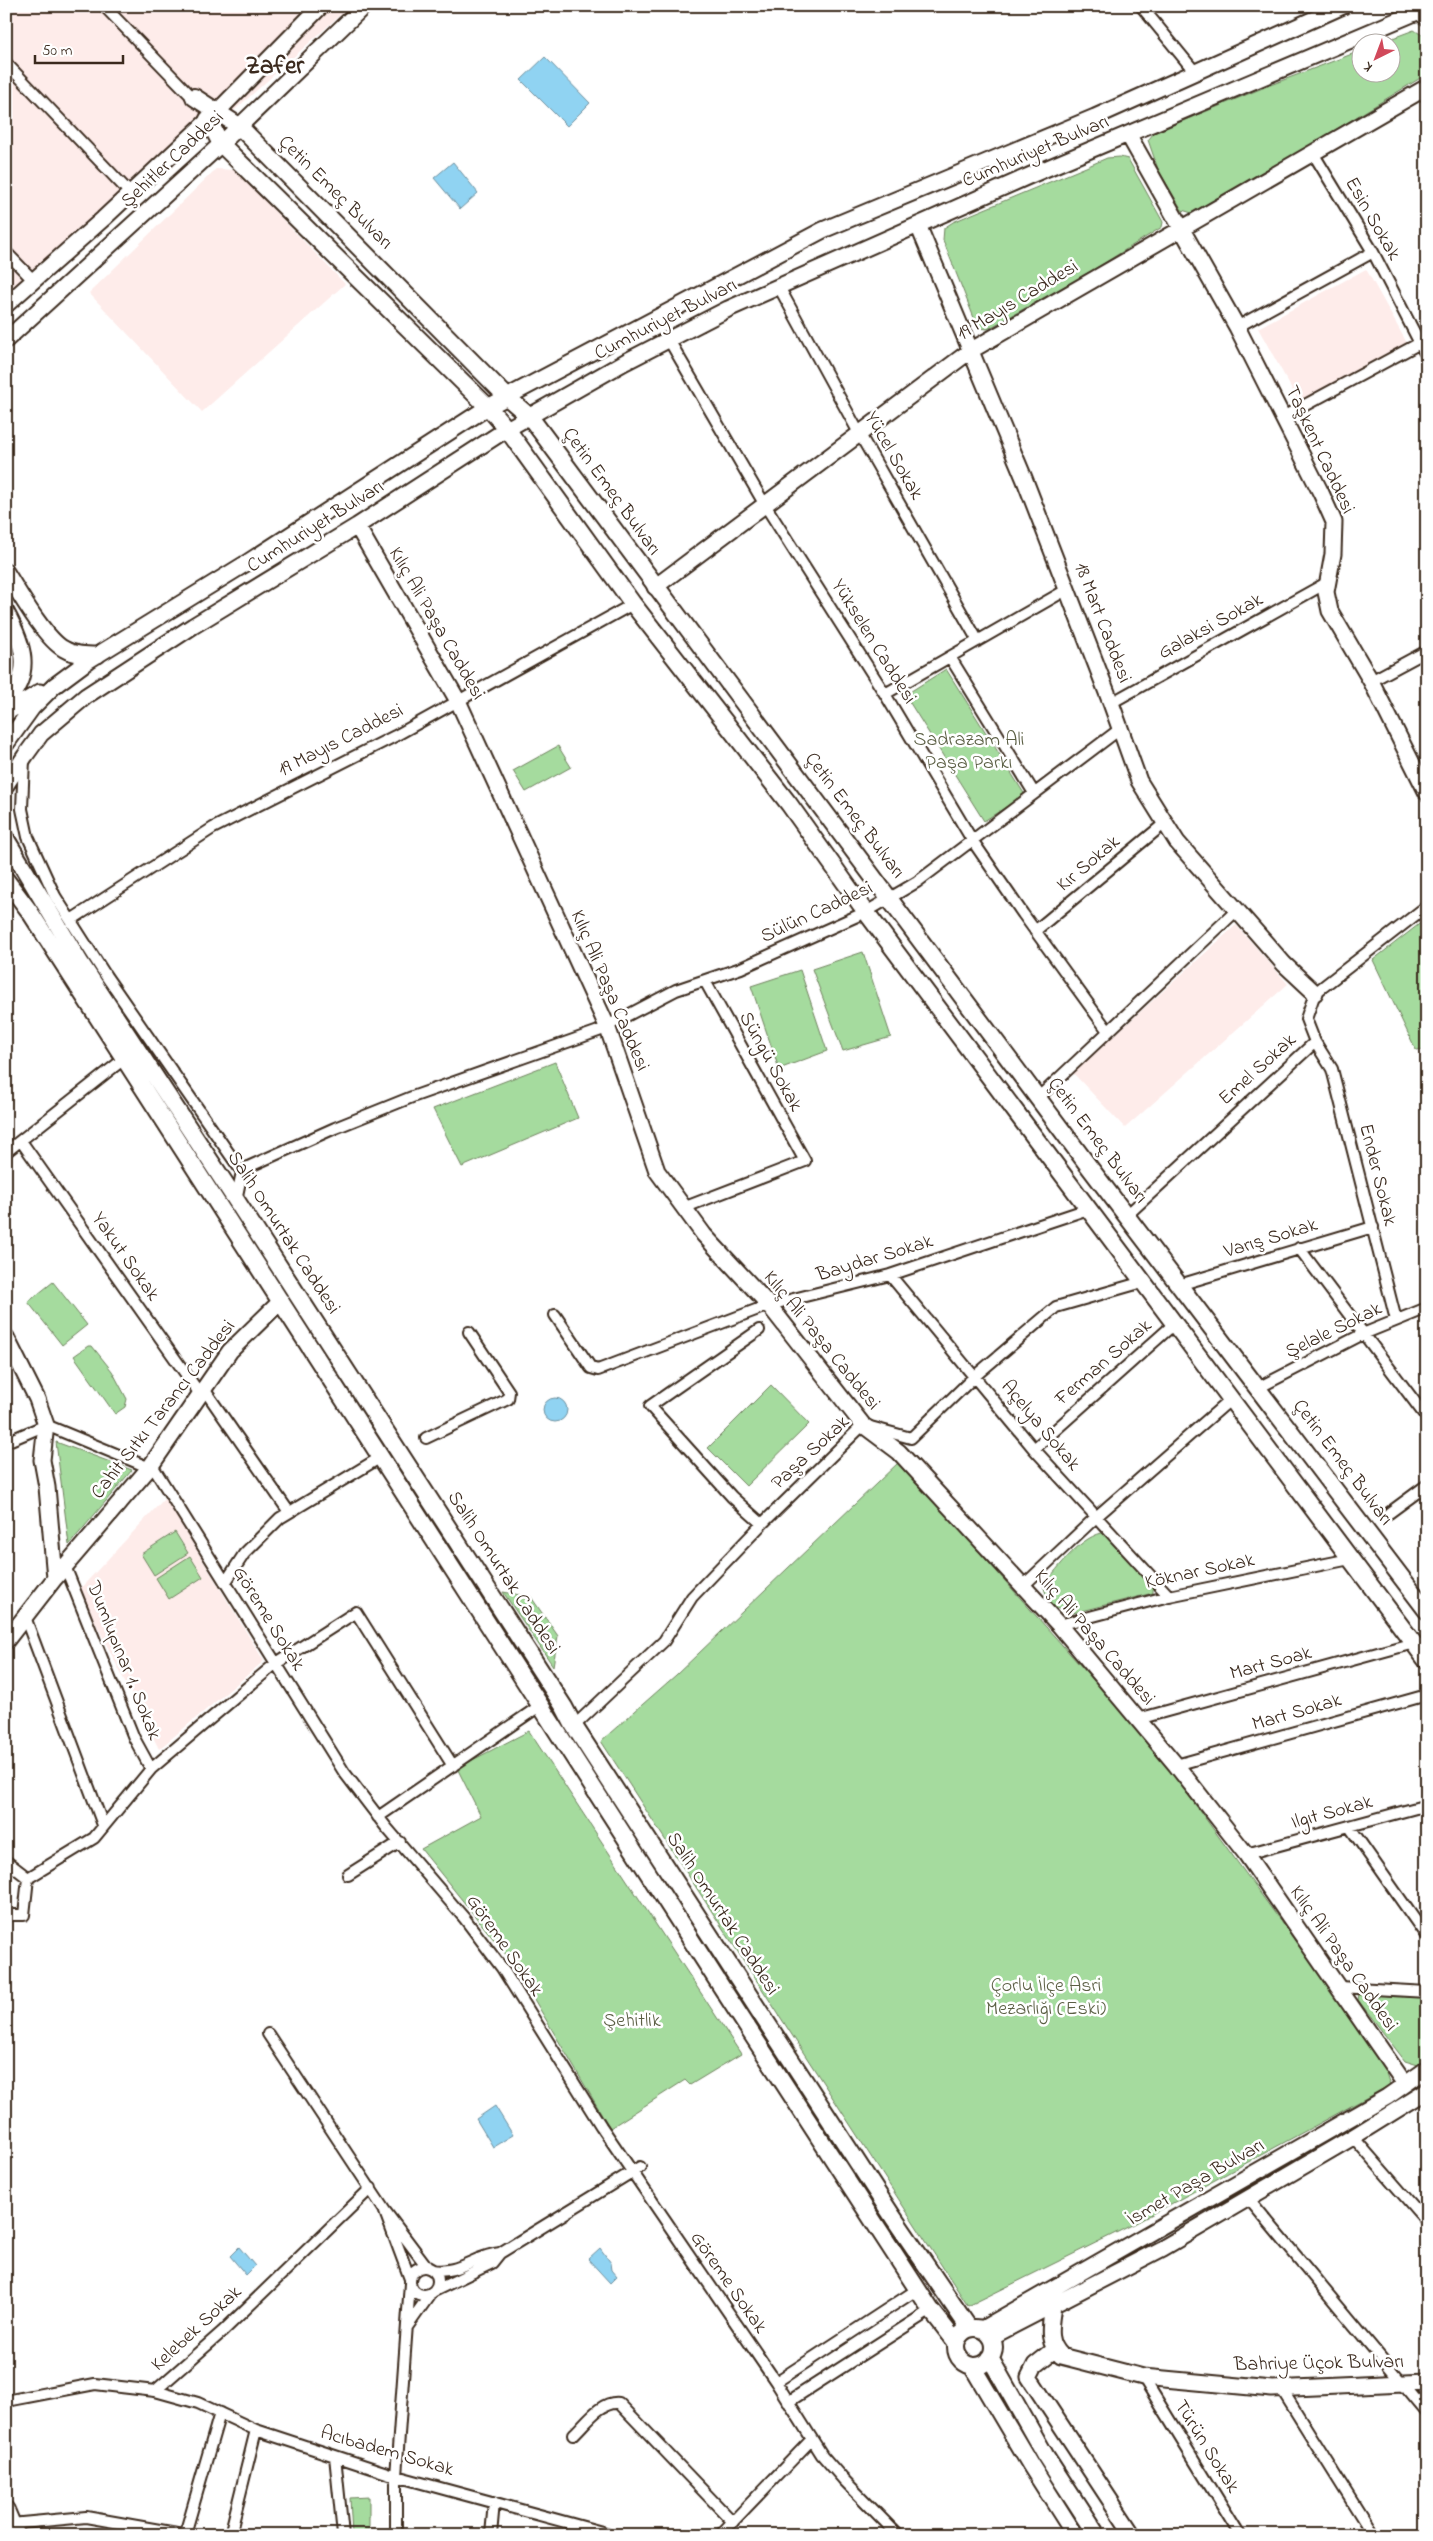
<svg xmlns="http://www.w3.org/2000/svg" width="1433" height="2541" font-family="'Indie Flower',sans-serif">
<style>
.built{fill:#feecea}
.green{fill:#a5db9e;stroke:#70825e}
.water{fill:#90d3f2;stroke:#6e8f9d}
.lines{fill:none;stroke-linecap:round;stroke-linejoin:round}
.street-casing{stroke:#3b2a1e;stroke-width:14}
.secondary-casing{stroke:#3b2a1e;stroke-width:19}
.primary-casing{stroke:#3b2a1e;stroke-width:20}
.street{stroke:#fff;stroke-width:10}
.secondary{stroke:#fff;stroke-width:15}
.primary{stroke:#fff;stroke-width:16}
.labels{text-anchor:middle;dominant-baseline:central;stroke-width:5;stroke-linejoin:round;paint-order:stroke}
.street-label{font-size:20px;fill:#3b2a1e;stroke:#fff}
.park-label{font-size:20px;fill:#5b5f44;stroke:#fff}
.district-label{font-size:25px;font-weight:bold;fill:#3b2a1e;stroke:#fff}
</style>
<rect width="100%" height="100%" fill="#fff"/>
<filter id="ink" filterUnits="userSpaceOnUse"><feTurbulence type="fractalNoise" baseFrequency=".02" numOctaves="2"/><feDisplacementMap in="SourceGraphic" scale="10" xChannelSelector="R" yChannelSelector="G"/><feConvolveMatrix kernelMatrix="1 2 1 2 8 2 1 2 1" color-interpolation-filters="sRGB"/></filter>
<g filter="url(#ink)">
<path class="built" d="M6 6H350L6 317Z
M216 169 235 170 345 284 202 412 89 293Z
M1366 269 1408 345 1300 404 1258 328Z
M1236 925 1288 984 1125 1128 1073 1073Z
M165 1498 264 1661 159 1749 79 1590Z"/>
<path class="green" d="M1414 30 1427 38V74L1307 147 1192 213 1182 210 1158 169 1148 140 1154 133 1265 87 1360 51V72H1390V42H1382Z
M1120 157 1128 159 1163 222 1162 227 1093 270 988 329 978 328 943 240 944 228 953 222 1086 167 1107 158Z
M946 669 1025 795 984 821 905 695Z
M558 746 571 767 526 792 513 771Z
M1427 918V1049L1416 1050 1373 960Z
M863 952 891 1037 843 1051 812 969Z
M800 970 827 1051 779 1069 751 986Z
M555 1062 578 1118 462 1167 433 1109Z
M53 1282 87 1325 62 1345 28 1302Z
M88 1346H92L112 1371 127 1399 125 1407 115 1414 74 1356Z
M771 1385 809 1424 746 1486 708 1448Z
M56 1442 132 1470 69 1545Z
M899 1462 1153 1747 1381 2058 1390 2085 1134 2224 968 2306 601 1741 676 1675Z
M175 1532 188 1553 154 1575 141 1554Z
M1107 1532 1153 1581V1593L1069 1614 1049 1603 1043 1585C1060 1567 1080 1535 1107 1532Z
M190 1556 203 1577 169 1599 156 1578Z
M503 1592 531 1597 558 1636 553 1666Z
M529 1731 741 2054 690 2085 685 2080 610 2128 512 1962 421 1849 481 1816 457 1768Z
M1359 1994 1427 1998V2057L1418 2065 1405 2061 1358 2000Z
M369 2497V2535H352L350 2498Z"/>
<path class="water" d="M545 57 590 103 567 126 521 80Z
M453 162 478 193 460 209 434 178Z
M543 1410a12 12 0 1 1 24 0a12 12 0 1 1-24 0Z
M495 2106 513 2135 493 2147 476 2119Z
M239 2247 255 2266 246 2275 230 2256Z
M600 2248 611 2263 612 2270 617 2276 610 2283 588 2259Z"/>
<g class="lines">
<g class="street-casing">
<path id="street" d="M104 6 197 102
M1141 6 1195 72
M6 63 130 193
M1313 153 1373 252 1427 357
M6 252 33 280
M779 287 859 433 978 641
M1237 327 1373 252
M669 340 765 505 885 694 972 840 1023 914 1108 1031
M1283 417 1420 343
M950 657 1034 793
M1371 681 1427 651
M885 694 1068 589
M1111 703 1328 582
M24 759 22 809 28 837 55 896 106 976 242 1172
M71 920 213 828 395 736 633 604
M1035 931 1165 823
M607 1026 676 990 741 968 866 912 917 882 1120 729
M1315 1042 1332 1069 1396 1320
M1038 1098 1237 910
M21 1141 200 1394
M6 1152 125 1058
M236 1200 242 1172 248 1167 335 1128 412 1097 607 1028
M683 1208 805 1161 705 981
M1126 1216 1315 1042 1306 1019 1315 993 1427 906
M1299 1248 1427 1418
M890 1275 1034 1449 1169 1596
M1179 1285 1373 1227
M555 1315 591 1368 598 1370 769 1305 890 1275 1088 1209
M759 1330 650 1406 732 1497 762 1524
M1258 1388 1363 1334 1427 1308
M204 1389 289 1512
M426 1438 508 1399 509 1392 469 1332
M6 1442 46 1425 155 1470 344 1772 386 1827 465 1919 502 1968 601 2126 776 2382 822 2455 843 2479 898 2535
M1034 1449 1174 1324
M1389 1513 1427 1485
M65 1566 134 1738 151 1769
M225 1583 244 1554 280 1518 381 1457
M1023 1586 1096 1517 1230 1400
M25 1617 103 1825
M1059 1625 1169 1596 1350 1559
M1138 1719 1414 1643
M574 1726 664 1641 692 1597 762 1524 863 1425 911 1438 975 1376 1056 1307 1143 1282
M1176 1765 1427 1695
M378 1817 541 1705
M1349 1826 1427 1937
M1246 1854 1427 1805
M6 1861 28 1878
M348 1875 400 1842
M6 1915H24L28 1878 94 1838 151 1769 275 1664 356 1612 453 1766
M1339 1987 1427 1992
M268 2034 385 2211 428 2268
M1353 2137 1427 2222
M1248 2198 1427 2413
M385 2212 410 2279
M410 2281a14 14 0 1 1 28 0a14 14 0 1 1-28 0Z
M432 2270C458 2275 475 2255 500 2253
M434 2291 492 2263 500 2253 640 2167
M407 2327 431 2293
M1143 2377 1240 2535
M776 2382 918 2289
M1281 2388 1373 2535
M155 2391 198 2403 256 2430 396 2476 613 2535
M6 2401 95 2384 155 2391 222 2332 371 2188
M788 2402 931 2310
M573 2435C586 2423 600 2401 619 2403L733 2522
M335 2456 343 2535
M11 2524 86 2517 188 2535
M185 2534 220 2413
M230 2535 256 2430
M396 2535V2476L410 2283
M491 2535 494 2502
M720 2535 812 2439"/>
</g>
<g class="secondary-casing">
<path id="secondary" d="M1128 134 1237 327 1321 493 1334 522 1333 554 1326 592 1330 611 1371 681 1427 793
M918 225 1024 478 1111 703 1139 781 1177 842 1284 964 1315 993
M6 305 103 219 217 112 321 6
M6 340 221 144 364 6
M357 526 458 701 607 1026 657 1171 704 1235 769 1305 863 1425 899 1452 1059 1625 1176 1765 1246 1854 1405 2084
M6 572C18 591 45 639 64 649 74 655 86 655 98 655
M655 587 970 351 1427 87
M6 612C23 643 34 673 6 702
M6 713 40 692
M6 744 32 708 54 686 89 660 245 564 488 407 823 230 1095 117 1343 6
M6 785 25 756 41 734 86 696 193 626 357 526 507 429 625 362 728 309 1031 175 1417 12
M6 1337 37 1399 46 1425 42 1460 47 1487 55 1578
M6 1641 55 1578 150 1467 230 1351 281 1301
M1053 2305C1051 2324 1045 2341 1061 2356L1143 2377 1272 2389 1427 2382
M982 2329 1387 2097 1427 2069
M991 2337 1163 2248 1353 2137 1427 2091
M1054 2350 1035 2365 1029 2377 1133 2535
M6 2509 17 2535"/>
</g>
<g class="primary-casing">
<path id="primary" d="M1412 6 1427 17
M194 97 239 126 507 397 530 417 1090 1168 1427 1611
M208 119 221 144 488 407 507 429 633 604 789 804 866 912 1427 1661
M6 839 81 964 236 1200 564 1707 574 1726 893 2217 969 2328
M6 880 30 912 742 2019 931 2310 956 2342
M956 2347a19 19 0 1 1 38 0a19 19 0 1 1-38 0Z
M990 2358 1045 2455 1097 2535
M972 2366 1030 2464 1075 2535"/>
</g>
<use href="#street" class="street"/>
<use href="#secondary" class="secondary"/>
<use href="#primary" class="primary"/>
</g>
</g>
<g class="labels">
<g class="street-label">
<text transform="translate(1036 152) rotate(-23)">Cumhuriyet Bulvarı</text>
<text transform="translate(173 160) rotate(-43)">Şehitler Caddesi</text>
<text transform="translate(335 193) rotate(45)">Çetin Emeç Bulvarı</text>
<text transform="translate(1372 219) rotate(60)">Esin Sokak</text>
<text transform="translate(1018 301) rotate(-31)">19 Mayıs Caddesi</text>
<text transform="translate(666 320) rotate(-27)">Cumhuriyet Bulvarı</text>
<text transform="translate(1319 450) rotate(65)">Taşkent Caddesi</text>
<text transform="translate(893 456) rotate(60)">Yücel Sokak</text>
<text transform="translate(611 492) rotate(54)">Çetin Emeç Bulvarı</text>
<text transform="translate(316 527) rotate(-32)">Cumhuriyet Bulvarı</text>
<text transform="translate(1102 623) rotate(69)">18 Mart Caddesi</text>
<text transform="translate(436 624) rotate(60)">Kılıç Ali Paşa Caddesi</text>
<text transform="translate(1211 627) rotate(-29)">Galaksi Sokak</text>
<text transform="translate(873 642) rotate(58)">Yükselen Caddesi</text>
<text transform="translate(341 741) rotate(-27)">19 Mayıs Caddesi</text>
<text transform="translate(854 816) rotate(53)">Çetin Emeç Bulvarı</text>
<text transform="translate(1089 864) rotate(-40)">Kır Sokak</text>
<text transform="translate(817 913) rotate(-25)">Sülün Caddesi</text>
<text transform="translate(609 991) rotate(67)">Kılıç Ali Paşa Caddesi</text>
<text transform="translate(770 1062) rotate(61)">Süngü Sokak</text>
<text transform="translate(1258 1070) rotate(-42)">Emel Sokak</text>
<text transform="translate(1097 1141) rotate(53)">Çetin Emeç Bulvarı</text>
<text transform="translate(1377 1175) rotate(76)">Ender Sokak</text>
<text transform="translate(283 1233) rotate(57)">Salih Omurtak Caddesi</text>
<text transform="translate(1271 1239) rotate(-17)">Varış Sokak</text>
<text transform="translate(125 1257) rotate(55)">Yakut Sokak</text>
<text transform="translate(875 1259) rotate(-17)">Baydar Sokak</text>
<text transform="translate(1334 1331) rotate(-26)">Şelale Sokak</text>
<text transform="translate(821 1341) rotate(51)">Kılıç Ali Paşa Caddesi</text>
<text transform="translate(1104 1363) rotate(-41)">Ferman Sokak</text>
<text transform="translate(164 1410) rotate(-52)">Cahit Sıtkı Tarancı Caddesi</text>
<text transform="translate(1040 1426) rotate(50)">Açelya Sokak</text>
<text transform="translate(811 1453) rotate(-43)">Paşa Sokak</text>
<text transform="translate(1342 1463) rotate(53)">Çetin Emeç Bulvarı</text>
<text transform="translate(1200 1572) rotate(-12)">Köknar Sokak</text>
<text transform="translate(503 1573) rotate(57)">Salih Omurtak Caddesi</text>
<text transform="translate(268 1619) rotate(58)">Göreme Sokak</text>
<text transform="translate(1094 1638) rotate(49)">Kılıç Ali Paşa Caddesi</text>
<text transform="translate(123 1661) rotate(68)">Dumlupınar 1. Sokak</text>
<text transform="translate(1271 1664) rotate(-15)">Mart Soak</text>
<text transform="translate(1297 1713) rotate(-16)">Mart Sokak</text>
<text transform="translate(1332 1813) rotate(-15)">Ilgıt Sokak</text>
<text transform="translate(722 1914) rotate(57)">Salih Omurtak Caddesi</text>
<text transform="translate(504 1946) rotate(55)">Göreme Sokak</text>
<text transform="translate(1343 1959) rotate(55)">Kılıç Ali Paşa Caddesi</text>
<text transform="translate(1196 2183) rotate(-30)">İsmet Paşa Bulvarı</text>
<text transform="translate(728 2283) rotate(55)">Göreme Sokak</text>
<text transform="translate(197 2329) rotate(-43)">Kelebek Sokak</text>
<text transform="translate(1319 2364) rotate(-1)">Bahriye Üçok Bulvarı</text>
<text transform="translate(1206 2447) rotate(58)">Türün Sokak</text>
<text transform="translate(387 2452) rotate(16)">Acıbadem Sokak</text>
</g>
<g class="park-label">
<text x="969" y="740">Sadrazam Ali<tspan x="969" dy="23">Paşa Parkı</tspan></text>
<text x="1046" y="1986">Çorlu İlçe Asri<tspan x="1046" dy="23">Mezarlığı (Eski)</tspan></text>
<text x="632" y="2021">Şehitlik</text>
</g>
<g class="district-label">
<text x="275" y="67">Zafer</text>
</g>
</g>
<rect width="1433" height="2541" fill="none" stroke="#fff" stroke-width="25"/>
<rect x="12" y="12" width="1408" height="2516" fill="none" stroke="#3b2a1e" stroke-width="2" filter="url(#ink)"/>
<g transform="translate(1376 58) rotate(222)"><circle r="24" fill="#ffffff" stroke="#b1aaa5"/>
<path d="M0-4L9 19L0 12L-9 19Z" fill="#d1495b"/>
<text y="-8" font-size="14" font-weight="bold" text-anchor="middle" fill="#3b2a1e">K</text>
</g>
<path d="M35 55v8h88v-8" fill="none" stroke="#3b2a1e" stroke-width="2.5"/>
<text x="42" y="55" font-size="15" fill="#3b2a1e" stroke="#ffffff" stroke-width="4" paint-order="stroke">50 m</text>
</svg>
